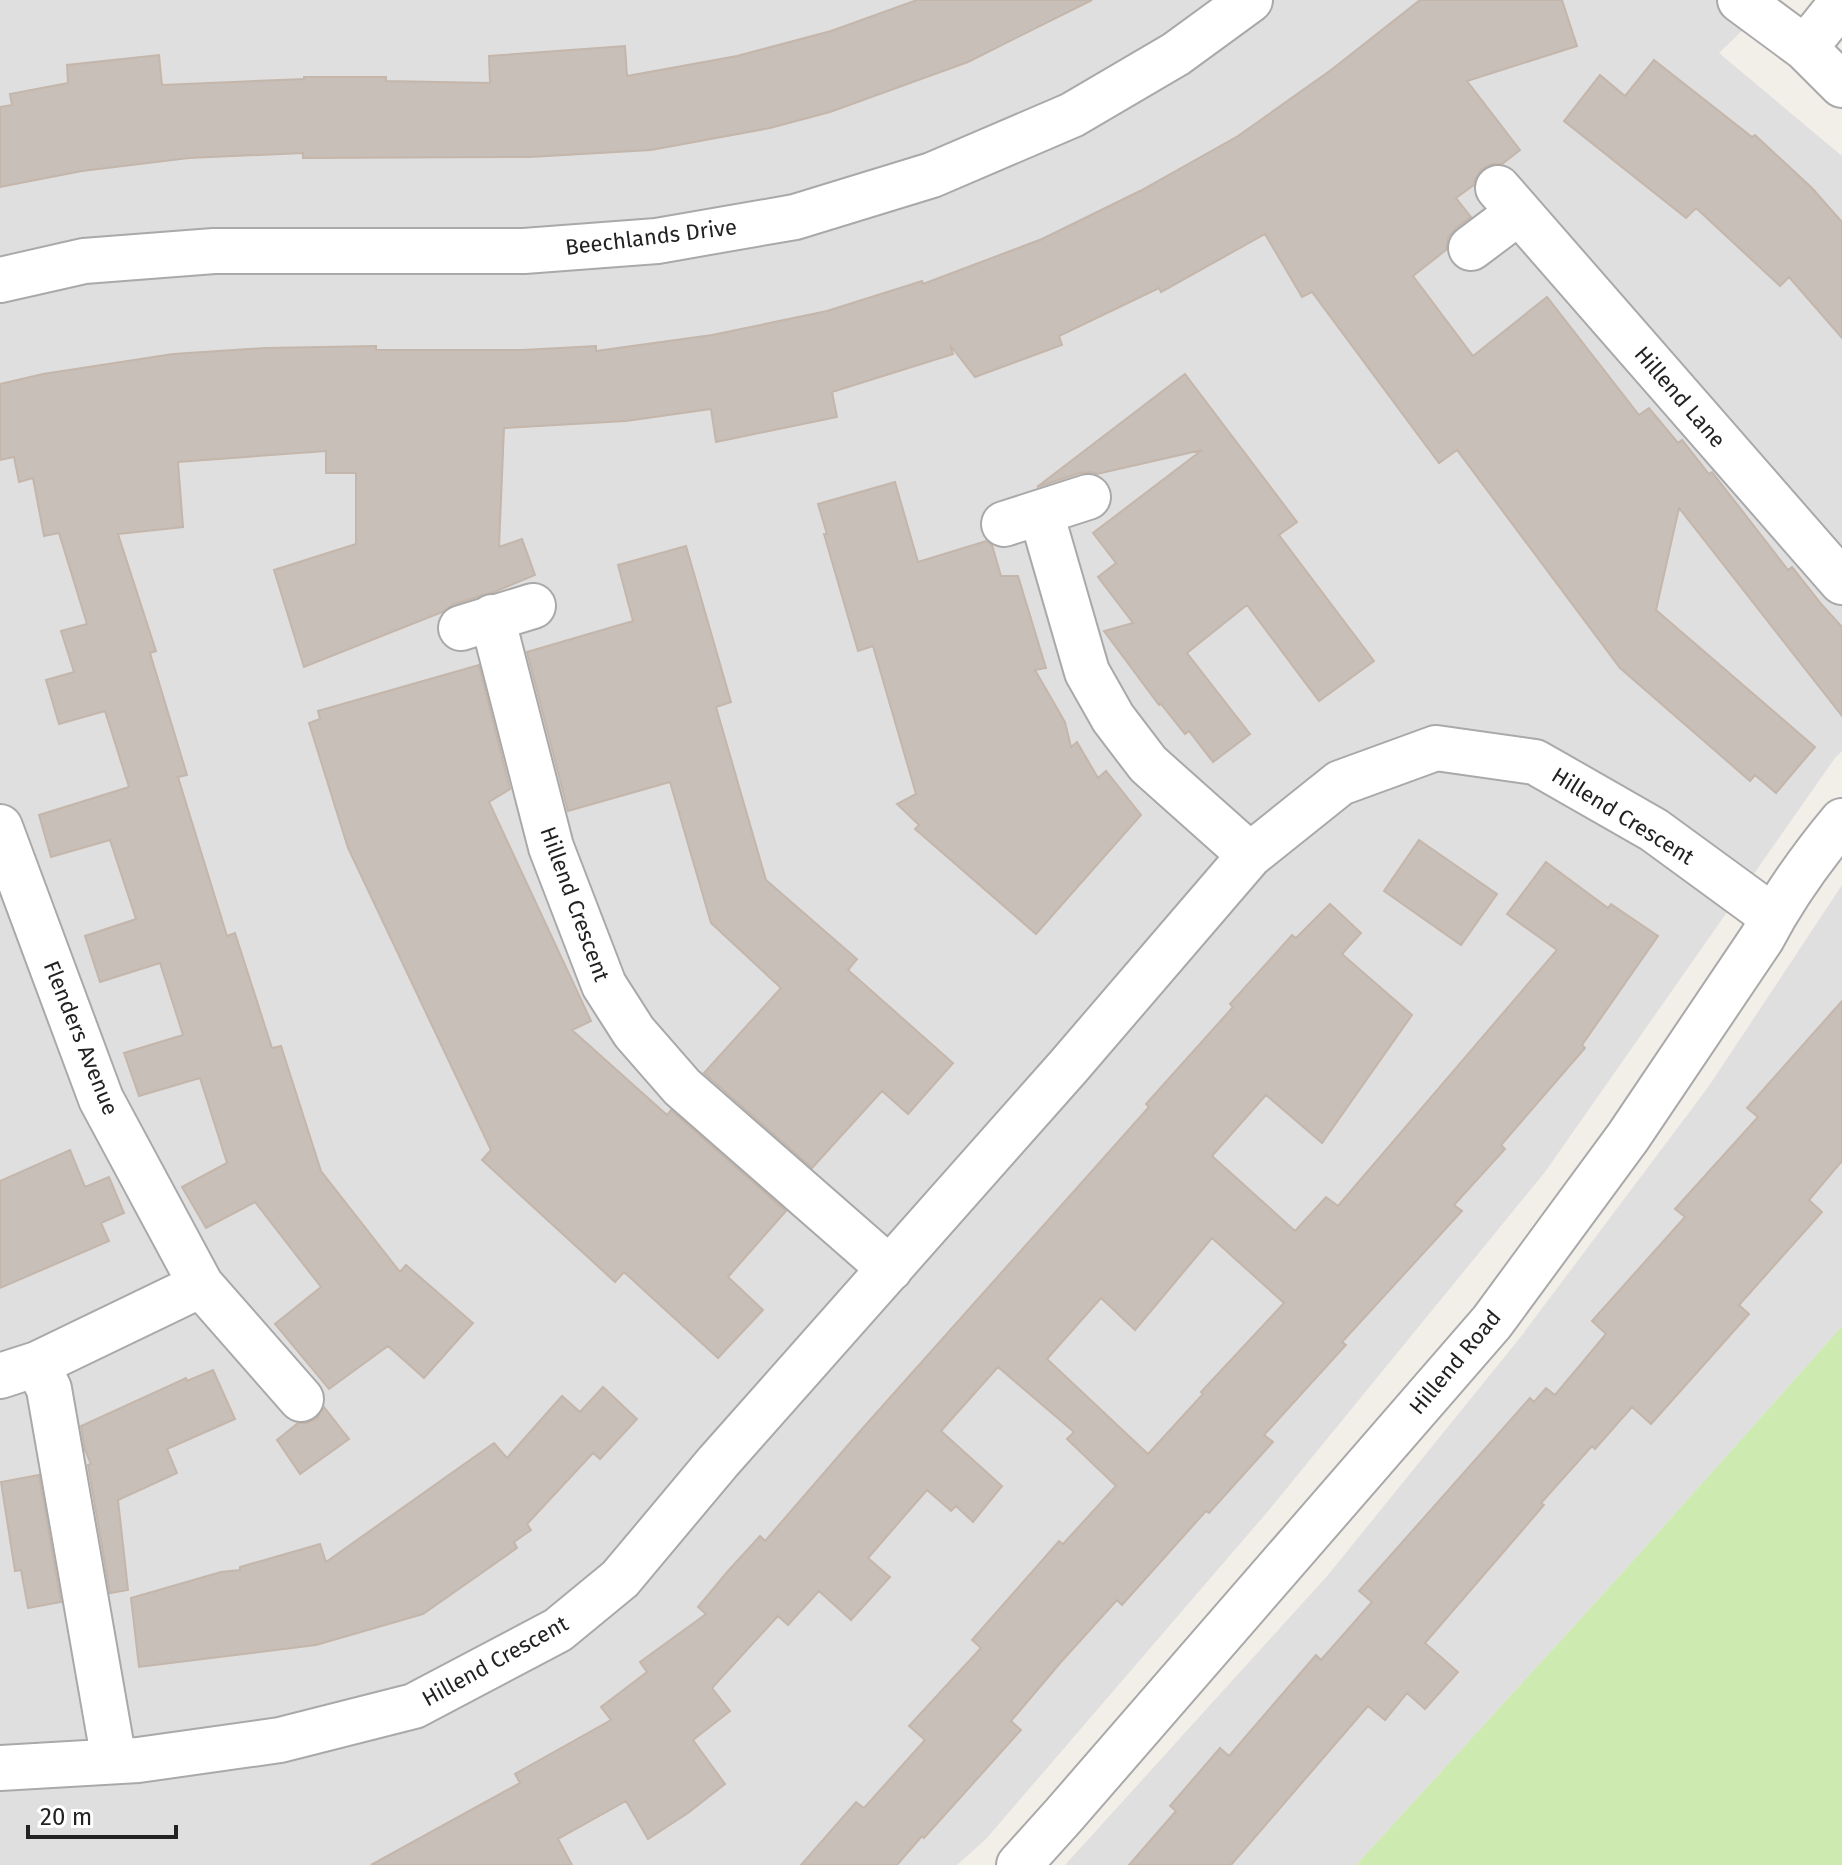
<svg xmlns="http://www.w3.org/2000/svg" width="1842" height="1865" font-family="'Fira Sans',sans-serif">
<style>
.residential{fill:#e0dfdf}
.grass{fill:#cdebb0}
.building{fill:#c7bfb8;stroke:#c4b6ab;stroke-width:2;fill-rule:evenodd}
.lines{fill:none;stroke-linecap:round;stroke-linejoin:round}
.street-casing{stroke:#a9a9a9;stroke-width:48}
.street{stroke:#fff;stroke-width:44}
.labels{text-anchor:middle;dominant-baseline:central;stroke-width:8;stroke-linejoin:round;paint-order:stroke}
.street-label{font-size:22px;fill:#222;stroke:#fff}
</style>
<rect width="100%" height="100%" fill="#f2efe9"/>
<path class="residential" d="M0 0H1774L1719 53 1842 156V751L1835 758 1545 1172 1269 1510 986 1839 957 1865H0Z
M1842 885V1326L1623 1572 1356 1865H1065L1328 1575 1519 1339 1709 1086Z"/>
<path class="grass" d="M1842 1326V1865H1356L1623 1572Z"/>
<path class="building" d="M917 0H1092L968 62 830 112 770 128 651 150 530 157 303 158V153L189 158 82 171 0 187V107L12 105 10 94 68 83 67 65 159 55 162 85 304 79V77H386V81L490 83 489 56 625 46 627 76 737 56 831 31Z
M1420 0H1562L1577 46 1467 81 1520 150 1502 164H1492L1482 169 1475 179 1474 185 1456 198 1471 217 1456 228 1448 238 1446 250 1413 276 1473 356 1547 297 1639 415 1649 408 1678 443 1682 440 1709 474 1712 472 1788 570 1792 567 1822 605 1842 627V716L1679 508 1656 610 1815 747 1776 793 1755 775 1750 781 1620 668 1457 450 1439 463 1312 292 1302 297 1265 234 1161 292 1159 288 1059 336 1062 345 975 377 950 345 953 354 832 392 837 417 716 442 711 409 626 421 504 428 499 547 522 539 535 575 494 592 454 604 442 612 304 667 274 570 356 544V473H326V451L178 462 183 527 118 534 156 651 150 653 187 775 178 777 227 936 235 933 272 1048 281 1046 321 1171 400 1272 406 1265 473 1323 424 1378 388 1346 329 1389 275 1324 321 1287 255 1202 206 1228 182 1187 227 1163 200 1078 139 1096 124 1053 183 1035 160 963 100 982 85 936 136 919 110 840 51 857 39 815 129 787 105 711 59 724 46 680 74 672 61 631 87 624 59 533 44 536 33 478 19 482 14 457 0 460V384L43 374 173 354 265 348 376 346V350H522L596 346V351L712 335 827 311 922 281 923 284 1042 239 1140 191 1238 136 1331 70Z
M1654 60 1752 137 1755 135 1812 188 1842 222V338L1789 277 1780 286 1696 208 1686 218 1564 121 1600 75 1625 96Z
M1185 374 1297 522 1279 535 1374 661 1319 701 1247 605 1187 653 1250 734 1213 762 1189 731 1185 734 1161 704 1159 705 1104 631 1133 623 1098 577 1116 563 1093 533 1202 450 1097 474 1092 472 1080 473 1037 487Z
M895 482 918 562 986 541 992 545 1001 576H1018L1046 668 1035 670 1065 722 1071 747 1077 742 1098 778 1106 771 1141 815 1036 934 915 829 919 825 897 804 916 794 873 646 858 651 824 534H827L818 504Z
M686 546 731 702 716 707 766 880 857 959 848 970 953 1063 908 1114 882 1091 812 1168 704 1073 781 988 711 923 670 782 568 811 527 652 633 621 618 565Z
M479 665 510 789 489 802 591 1021 572 1030 667 1115 671 1110 786 1211 728 1277 763 1310 718 1358 624 1272 615 1282 482 1160 491 1150 348 848 309 723 320 719 318 711Z
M1419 840 1497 894 1461 945 1384 891Z
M1546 862 1608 908 1611 904 1658 936 1582 1045 1585 1048 1501 1145 1505 1149 1454 1205 1462 1211 1342 1342 1346 1345 1264 1435 1273 1442 1209 1513 1206 1511 1122 1605 1117 1600 1061 1662 1011 1721 1021 1730 924 1838 922 1836 897 1865H801L856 1802 864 1808 925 1740 909 1726 981 1648 972 1640 1059 1541 1063 1544 1116 1486 1067 1439 1074 1432 998 1367 941 1431 1002 1486 973 1522 956 1506 951 1511 927 1490 868 1558 890 1577 851 1620 819 1591 788 1625 778 1616 712 1688 730 1711 693 1740 725 1784 688 1813 648 1839 626 1801 558 1839 572 1865H371L520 1783 515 1774 611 1720 601 1707 647 1672 640 1662 706 1614 698 1607 728 1571 760 1536 765 1541 862 1429 1149 1107 1146 1104 1233 1007 1230 1004 1292 935 1296 938 1330 904 1361 933 1342 954 1412 1015 1322 1143 1266 1095 1212 1156 1295 1231 1326 1197 1338 1206 1557 950 1507 914ZM1212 1238 1284 1303 1201 1392 1203 1394 1148 1454 1047 1359 1101 1298 1135 1330Z
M1842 1001V1161L1809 1200 1822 1212 1739 1305 1749 1314 1651 1424 1632 1407 1595 1449 1592 1446 1541 1503 1544 1505 1425 1643 1458 1672 1425 1709 1407 1693 1385 1720 1368 1706 1231 1865H1129L1176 1811 1170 1806 1220 1748 1229 1756 1316 1655 1321 1660 1372 1602 1359 1591 1530 1398 1534 1402 1546 1388 1555 1395 1606 1334 1592 1321 1685 1217 1675 1209 1758 1117 1747 1108Z
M70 1150 85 1187 109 1177 124 1213 101 1223 109 1241 0 1288V1181Z
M213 1370 235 1419 167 1449 177 1473 118 1500 128 1590 110 1593 88 1465 91 1464 85 1450 81 1426 186 1378 187 1381Z
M603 1387 637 1419 600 1459 593 1453 527 1524 531 1530 514 1542 517 1548 423 1614 316 1645 139 1667 131 1598 221 1572 240 1570V1567L320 1544 326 1562 494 1443 507 1458 562 1396 580 1412Z
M324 1407 349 1439 300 1474 277 1440 298 1423H307L317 1418Z
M39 1475 61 1602 28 1608 21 1570 15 1571 1 1482Z"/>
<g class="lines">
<g class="street-casing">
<path id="street" d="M1740 0 1805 48 1842 85
M1805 48 1842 2
M1498 188 1842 582
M1471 248 1519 212
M0 280 84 261 214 251H524L657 241 795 217 932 175 1072 115 1176 54 1250 0
M1041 513 1087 672 1113 718 1148 764 1250 855
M1004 524 1088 497
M492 617 551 847 604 985 634 1032 682 1087 890 1269
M461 628 533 606
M0 827 101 1099 201 1285 301 1399
M37 1364 49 1389 114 1761
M0 1376 37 1364 201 1285
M0 1768 138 1760 280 1740 414 1706 558 1630 620 1579 718 1462 1068 1067 1250 855 1340 783 1436 748 1535 762 1654 830 1773 917
M1019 1865 1064 1815 1492 1322 1628 1137 1762 938C1784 896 1812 857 1842 821"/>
</g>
<use href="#street" class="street"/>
</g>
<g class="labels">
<g class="street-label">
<text transform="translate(651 237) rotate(-7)">Beechlands Drive</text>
<text transform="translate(1680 397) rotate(49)">Hillend Lane</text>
<text transform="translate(1623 816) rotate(32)">Hillend Crescent</text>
<text transform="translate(575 904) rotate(70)">Hillend Crescent</text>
<text transform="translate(81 1038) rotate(68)">Flenders Avenue</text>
<text transform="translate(1455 1362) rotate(-50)">Hillend Road</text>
<text transform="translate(495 1661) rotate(-29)">Hillend Crescent</text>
</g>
</g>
<path d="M28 1825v12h148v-12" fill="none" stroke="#222222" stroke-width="4"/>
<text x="40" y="1825" font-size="24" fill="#222222" stroke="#ffffff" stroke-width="6" paint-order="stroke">20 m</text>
</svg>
